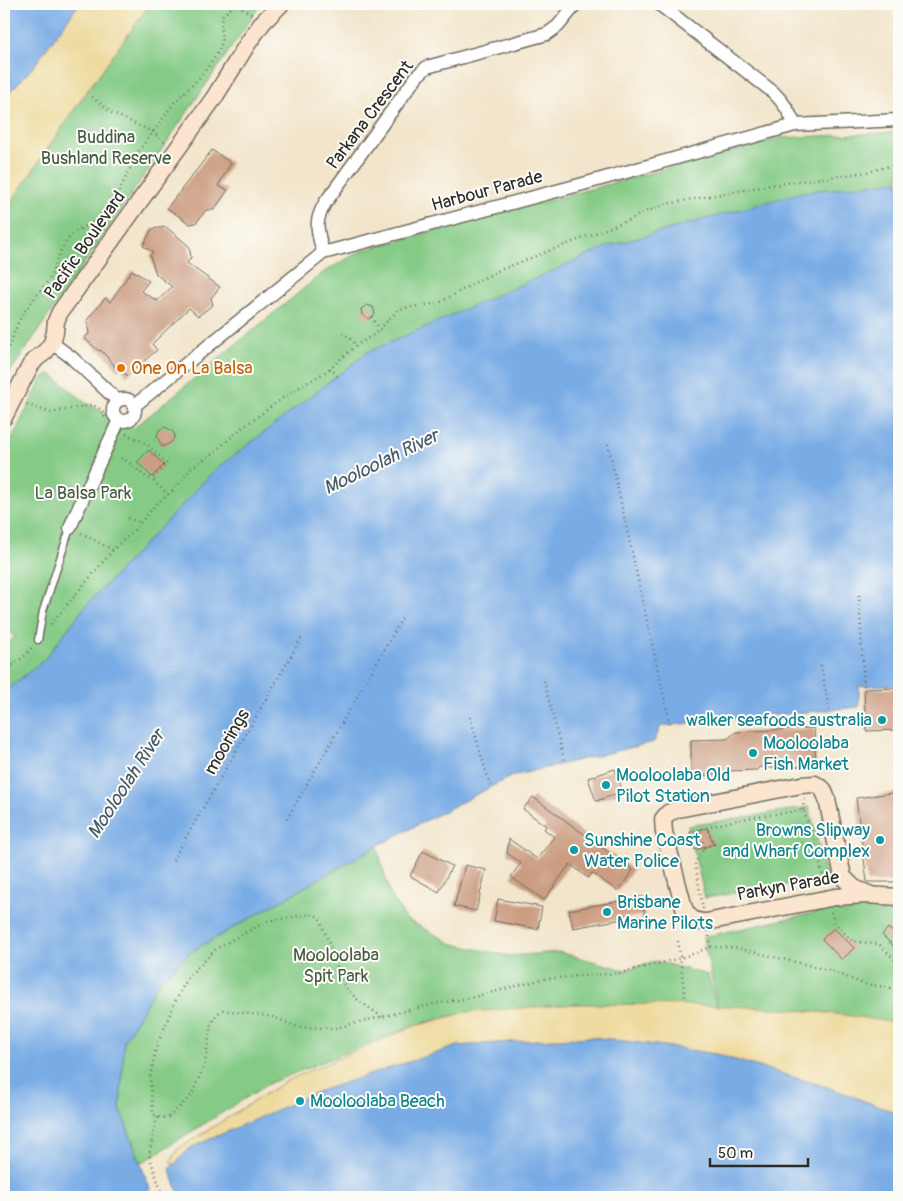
<svg xmlns="http://www.w3.org/2000/svg" width="903" height="1201" font-family="Pangolin,sans-serif">
<style>
.green{fill:#85cb86;stroke:#587b58}
.sand{fill:#eeda9e;stroke:#8c8264}
.water{fill:#79ace5;stroke:#526c88}
.building{fill:#cb9c81}
.lines{fill:none;stroke-linecap:round;stroke-linejoin:round}
.lane-casing{stroke:#716c63;stroke-width:9}
.street-casing{stroke:#716c63;stroke-width:15}
.secondary-casing{stroke:#716c63;stroke-width:19}
.path{stroke:#716c63;stroke-width:2.5;stroke-dasharray:1 4;stroke-linecap:butt}
.lane{stroke:#fff;stroke-width:6}
.street{stroke:#fff;stroke-width:12}
.secondary{stroke:#fce5cf;stroke-width:16}
.food-dot{fill:#e8710a;stroke:#fdfcf7;stroke-width:2}
.culture-dot{fill:#0f9aa8;stroke:#fdfcf7;stroke-width:2}
.labels{text-anchor:middle;dominant-baseline:central;stroke-width:4;stroke-linejoin:round;paint-order:stroke}
.street-label{font-size:18px;fill:#2b2b2b;stroke:#fdfcf7}
.park-label{font-size:18px;fill:#465b46;stroke:#fdfcf7}
.food-label{font-size:18px;fill:#c56008;stroke:#fdfcf7;text-anchor:start}
.culture-label{font-size:18px;fill:#0d838f;stroke:#fdfcf7;text-anchor:start}
.water-label{font-size:19px;font-style:italic;fill:#46586c;stroke:#fdfcf7}
</style>
<rect width="100%" height="100%" fill="#fdfcf7"/>
<filter id="ink" filterUnits="userSpaceOnUse"><feTurbulence type="fractalNoise" baseFrequency=".02" numOctaves="2"/><feDisplacementMap in="SourceGraphic" scale="10" xChannelSelector="R" yChannelSelector="G"/><feConvolveMatrix kernelMatrix="1 2 1 2 8 2 1 2 1" color-interpolation-filters="sRGB"/></filter>
<filter id="wash" filterUnits="userSpaceOnUse"><feTurbulence type="fractalNoise" baseFrequency=".0096" numOctaves="4" result="noise"/><feDisplacementMap in="SourceGraphic" scale="20" xChannelSelector="R" yChannelSelector="G"/><feGaussianBlur stdDeviation="1.12" result="paint"/><feColorMatrix in="noise" values="0 0 0 0 0 0 0 0 0 0 0 0 0 0 0 0 0 1.4 0 .05"/><feComposite in="paint" operator="in"/></filter>
<g filter="url(#wash)">
<rect width="100%" height="100%" fill="#f2e5cb"/>
<path class="green" d="M150 4H261L4 381V213L84 95Z
M899 132V181L803 192 214 471 84 608 44 660 4 692V644L15 638 4 625V454L43 377 51 374 86 403 134 428 325 271 363 250 781 138Z
M809 807 826 874 828 878 705 898 688 826Z
M377 846 390 894 406 919 453 944 509 956 559 952 625 970 655 961 708 975 717 1006 577 1004 467 1012 415 1025 270 1083 141 1163 120 1109 124 1041 158 983 189 953Z
M846 906 899 909V1024L812 1011 718 1006 703 937Z"/>
<path class="sand" d="M79 4H150L84 95 4 213V98L33 67Z
M577 1004C685 1005 793 1003 899 1024V1114L830 1088 715 1054 663 1046 591 1037 538 1040 458 1046 184 1197 171 1161 178 1149 286 1081 415 1026 467 1012Z"/>
<path class="water" d="M4 4H79L33 67 4 98Z
M899 181V685L859 686V707L661 726 654 742 512 776 377 846 189 953 158 983 124 1041 120 1109 153 1197H4V692L44 660 84 608 214 471 368 352 609 246 803 192Z
M591 1037 663 1046 715 1054 830 1088 899 1114V1197H180L170 1169 190 1148 319 1091 458 1046 538 1040Z"/>
<g id="blocks">
<path class="building" d="M212 150 231 163 218 186 228 190 214 210H206L196 223 190 224 167 208Z
M166 227 189 246 191 258 187 263 220 287 211 298 213 305 198 316 189 308 152 344 157 350 127 376 121 368 118 370 101 350 99 351 84 338 89 334 87 320 105 298 110 302 132 270 149 281 141 291 157 301 172 287 156 274 150 256 153 252 143 246 152 229Z
M367 305 373 307 375 314 369 319 362 315 361 309Z
M164 427 171 430 175 435 172 442 162 447 157 436 159 430Z
M149 450 164 465 152 477 137 462Z
M899 688V730L866 731 864 689Z
M814 728 816 765 772 768 759 767 757 770 729 771V774L691 776V740L727 739 736 732Z
M615 769 623 792 596 801 588 778Z
M899 792V882H867L856 798Z
M533 797 633 870 618 891 592 873 588 878 570 864 544 900 511 877 521 863 507 853 509 839 537 859 554 837 544 829 546 826 523 809Z
M707 828 714 844 695 850 690 832Z
M423 851 452 866 439 892 410 876Z
M465 865 486 870 476 911 454 906Z
M641 897 645 915 573 928 569 910Z
M498 899 542 907 538 929 494 921Z
M834 928 854 948 842 960 822 939Z
M888 928 899 937V951L882 935Z"/>
</g>
</g>
<g filter="url(#ink)">
<use href="#blocks" fill-opacity="0" stroke="#716c63" stroke-width="1"/>
<g class="lines">
<g class="lane-casing">
<path id="lane" d="M38 640 43 611 70 528"/>
</g>
<g class="street-casing">
<path id="street" d="M659 4 773 92C785 104 788 110 795 125
M323 253C318 231 313 224 325 203L417 76 427 67 547 34 558 26 576 4
M52 343 71 357 118 401
M113 410a11 11 0 1 1 22 0a11 11 0 1 1-22 0Z
M134 406 323 253 583 184 795 125 899 120
M70 528 74 518 119 420"/>
</g>
<g class="secondary-casing">
<path id="secondary" d="M4 417 30 366 37 358 45 352 52 343 55 332 56 321 60 312 214 98 248 43 263 22 281 4
M871 895 854 888 843 877 827 799 823 789 815 784 801 785 678 809 668 813 663 819 664 832 684 908C688 918 695 922 706 922L835 897 865 895 899 897"/>
</g>
<path class="path" d="M92 97 112 113 153 132 165 143
M371 317 380 329
M342 333 349 337 356 345
M4 356 11 342 17 325 23 313 50 278 59 254 65 243 73 233 97 219 118 193 138 152 153 132 174 103 201 76 216 56 222 43 221 23 223 15 236 4 253 15
M330 368 340 379
M27 404 50 413 91 405C99 407 106 411 104 421
M126 434 147 444 167 464 152 479
M608 444 670 725
M121 458 127 461 146 477 152 479 168 495
M128 518 141 523
M81 533 113 550
M859 595 864 686
M51 624 113 550 137 527 155 505 176 488 191 468 211 455 243 427 290 393 327 371 357 345 375 334 397 311 404 308 439 303 476 282 500 270 629 220 645 212 671 203 778 184 868 172 889 166 899 165
M821 665 829 710
M4 671 26 655 33 646
M544 681 565 763
M470 717 491 788
M803 810 804 799
M287 819 404 615
M704 848 714 844 707 828
M173 860 302 637
M703 909 695 863 704 848 700 829 741 819 803 810 814 838 825 885
M831 912 834 922 852 941 879 944 894 959 899 966
M709 936 711 947
M678 941C681 959 682 978 685 997
M382 1017 358 1000 346 988 338 975 336 961 319 917 311 914 267 921 217 948 188 977 174 1004 156 1048 150 1078 153 1114 160 1118 169 1117 191 1096 205 1064 211 1024 217 1014 223 1010 273 1017 298 1027 335 1028 434 1004 470 998 543 979 620 973 681 958 711 947 737 948 828 970 864 984 899 989
M157 1117 149 1155 163 1197"/>
<use href="#lane" class="lane"/>
<use href="#street" class="street"/>
<use href="#secondary" class="secondary"/>
</g>
</g>
<circle class="food-dot" cx="121" cy="368" r="5"/>
<g class="culture-dot">
<circle cx="882" cy="720" r="5"/>
<circle cx="753" cy="753" r="5"/>
<circle cx="606" cy="785" r="5"/>
<circle cx="880" cy="840" r="5"/>
<circle cx="574" cy="850" r="5"/>
<circle cx="607" cy="912" r="5"/>
<circle cx="300" cy="1101" r="5"/>
</g>
<g class="labels">
<g class="street-label">
<text transform="translate(370 115) rotate(-53)">Parkana Crescent</text>
<text transform="translate(487 191) rotate(-15)">Harbour Parade</text>
<text transform="translate(85 245) rotate(-55)">Pacific Boulevard</text>
<text transform="translate(227 742) rotate(-60)">moorings</text>
<text transform="translate(788 886) rotate(-10)">Parkyn Parade</text>
</g>
<g class="park-label">
<text x="106" y="137">Buddina<tspan x="106" dy="21">Bushland Reserve</tspan></text>
<text x="83" y="493">La Balsa Park</text>
<text x="336" y="955">Mooloolaba<tspan x="336" dy="21">Spit Park</tspan></text>
</g>
<g class="food-label">
<text x="131" y="368">One On La Balsa</text>
</g>
<g class="culture-label">
<text x="872" y="720" text-anchor="end">walker seafoods australia</text>
<text x="763" y="743">Mooloolaba<tspan x="763" dy="21">Fish Market</tspan></text>
<text x="616" y="775">Mooloolaba Old<tspan x="616" dy="21">Pilot Station</tspan></text>
<text x="870" y="830" text-anchor="end">Browns Slipway<tspan x="870" dy="21">and Wharf Complex</tspan></text>
<text x="584" y="840">Sunshine Coast<tspan x="584" dy="21">Water Police</tspan></text>
<text x="617" y="902">Brisbane<tspan x="617" dy="21">Marine Pilots</tspan></text>
<text x="310" y="1101">Mooloolaba Beach</text>
</g>
<g class="water-label">
<text transform="translate(381 462) rotate(-26)">Mooloolah River</text>
<text transform="translate(126 784) rotate(-57)">Mooloolah River</text>
</g>
</g>
<rect width="903" height="1201" fill="none" stroke="#fdfcf7" stroke-width="20"/>
<path d="M710 1158v8h98v-8" fill="none" stroke="#2b2b2b" stroke-width="2.5"/>
<text x="718" y="1158" font-size="15" fill="#2b2b2b" stroke="#fdfcf7" stroke-width="4" paint-order="stroke">50 m</text>
</svg>
